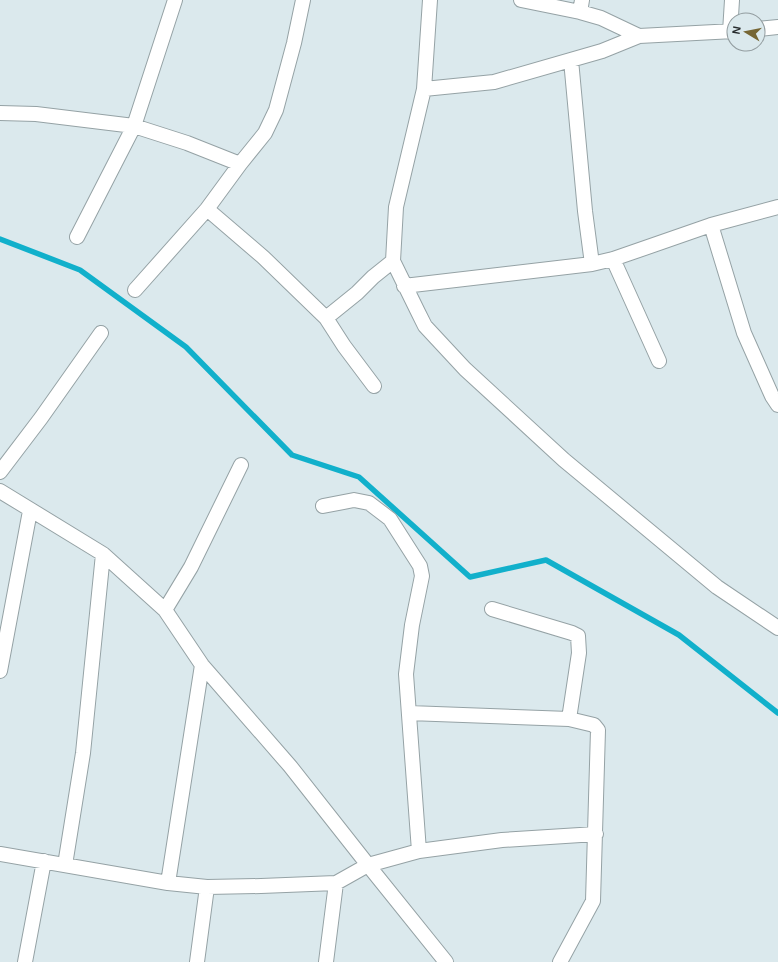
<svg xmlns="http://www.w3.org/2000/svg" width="778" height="962" font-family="Arial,sans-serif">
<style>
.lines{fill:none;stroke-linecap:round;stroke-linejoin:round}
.stream{stroke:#11b0cb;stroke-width:5.5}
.minor-casing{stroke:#95a2a5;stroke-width:16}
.minor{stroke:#fff;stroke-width:14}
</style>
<rect width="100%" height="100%" fill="#dbe9ed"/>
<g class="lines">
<path class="stream" d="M0 239 80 270 186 347 292 455 359 477 470 577 546 560 679 635 778 713"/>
<g class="minor-casing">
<path id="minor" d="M430 0 424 89 396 207 393 261 418 312 425 326 465 369 564 460 717 587 778 628
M521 0 580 12 601 18 639 36 734 31
M580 12 582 0
M758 29 778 27
M730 32 732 0
M571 60 585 211 592 264
M424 89 494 82 602 51 639 36
M0 113 36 114 134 126 187 143 240 164
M207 209 263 257 326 318 344 346 374 386
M711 225 744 333 772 396 778 405
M77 237 134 126 175 0
M613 259 659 361
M404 286 592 264 613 259 711 225 778 207
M135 290 207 209 240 164 265 133 276 110 294 43 303 0
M326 318 357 293 373 277 393 261
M0 472 41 418 101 333
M0 491 103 554 165 610 202 665 290 766 368 865 446 962
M323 506 354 500 369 503 390 519 420 566 422 576 412 625 406 674 419 851
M492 609 572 633 578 636 579 653 569 719
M165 610 191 567 241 465
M0 671 30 511
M409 713 569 719 594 725 598 730 593 901 560 962
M0 854 168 883 207 887 261 886 336 883 368 865 419 851 502 840 596 834
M65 865 83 753 103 554
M168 883 202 665
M25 962 44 861
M197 962 207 887
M326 962 336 883"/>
</g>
<use href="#minor" class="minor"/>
</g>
<g transform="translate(746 32) rotate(280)"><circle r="19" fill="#dbe9ed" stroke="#939da0"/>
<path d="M0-3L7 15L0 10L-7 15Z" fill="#766634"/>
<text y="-6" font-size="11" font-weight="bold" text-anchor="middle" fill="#262b2c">N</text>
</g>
</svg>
